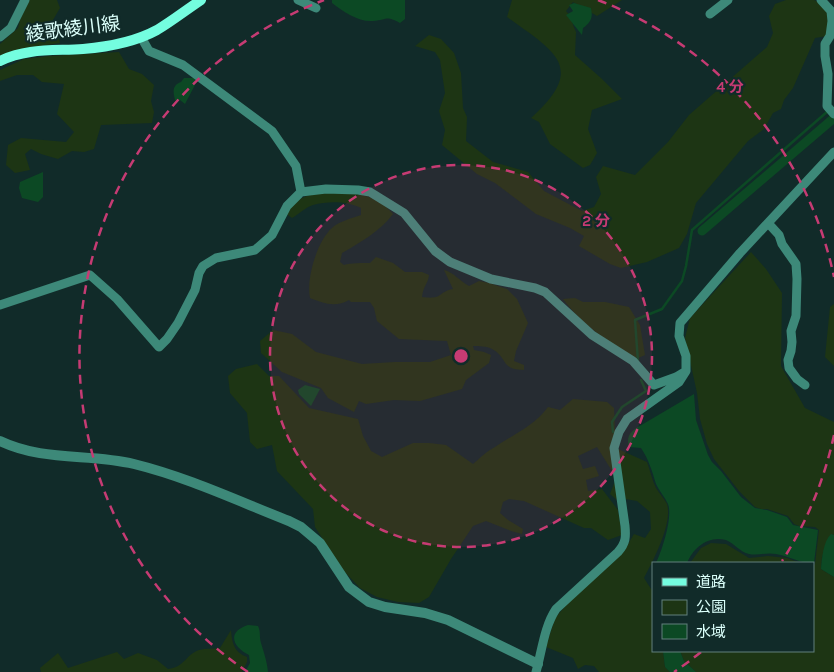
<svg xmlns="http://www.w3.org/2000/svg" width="834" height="672" font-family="Karla,'Noto Sans JP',sans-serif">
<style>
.green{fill:#1d3514}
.water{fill:#0c4924}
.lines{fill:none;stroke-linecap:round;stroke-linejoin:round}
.stream{stroke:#0c4924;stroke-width:2.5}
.canal{stroke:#0c4924;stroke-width:9}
.minor{stroke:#3d8979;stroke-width:9}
.tertiary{stroke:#3d8979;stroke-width:10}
.secondary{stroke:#74fddf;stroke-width:10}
.ring{fill:none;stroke:#c63b73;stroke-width:2.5;stroke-dasharray:9 6}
.labels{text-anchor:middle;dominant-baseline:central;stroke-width:4.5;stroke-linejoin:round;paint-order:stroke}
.street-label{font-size:19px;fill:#dbfffa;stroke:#112b29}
.centre{fill:#c63b73;stroke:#112b29;stroke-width:2.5}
.ring-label{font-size:15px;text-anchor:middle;font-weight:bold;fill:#c63b73;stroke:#112b29;stroke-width:4.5;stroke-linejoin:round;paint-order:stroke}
</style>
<rect width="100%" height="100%" fill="#112b29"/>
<path class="green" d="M29 0H57L60 8 50 25 57 31 60 43C40 46 19 49 0 58V44L18 28 23 8Z
M512 0H622L597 16 573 2 566 11 572 18 573 25 576 32 575 55 602 79 622 99 592 110 588 129 597 153 590 165 583 168 550 144 539 122 531 118C588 67 554 51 507 17Z
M786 0H814L826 6 829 18 827 36 815 38 793 88 784 100 781 109 773 113 764 129 748 141 696 203 687 234 679 248 647 262 621 268 610 264 579 246 584 236 570 228 536 214 495 183 477 174 442 145 445 130 439 111 445 93 440 60 435 52 415 46 429 35 441 39 454 53 461 73 463 108 467 117 466 141 493 162 528 172 544 191 582 211 594 207 601 194 596 177 603 166 635 175 668 142 689 115 767 47 773 33 769 16 775 4Z
M119 52 129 69 142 74 154 85 151 101 154 112 152 123 101 125 94 149 84 152 72 151 58 159 41 154 31 149 25 154 30 170 15 173 6 165 8 145 21 138 66 142 74 132 57 114 64 84 42 82 33 75H17L0 81V70L24 59 49 56Z
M327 193C353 193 374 192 393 214 379 232 361 242 342 253L340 262 344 265C351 263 363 263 370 263L376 257 393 263 405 272H422L429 275C428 284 423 286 422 297 444 300 437 292 453 289L444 270C453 272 460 281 469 286L479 281 489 283 507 289 517 299 528 323 516 351 514 361 524 365V370C500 370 508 357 492 349 487 346 479 346 473 346L474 350 484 352 491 355 489 363 466 380 462 389 420 401 394 400 366 404 359 401 354 412 328 398 321 388 282 372 261 353 260 341 273 330 292 334 316 352 362 364 395 362H430L451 355 447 341 399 339 377 321 374 308 370 302H351L349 300C335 308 323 303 310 298 306 279 317 241 332 228 338 222 352 218 361 215V208C347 201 328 201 313 205 306 207 299 214 292 218L285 213C301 196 304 195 327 193Z
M751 252 766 269 782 293 781 366 805 408 834 422V535L831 534 822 557 821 569 834 577V672H696L684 661 680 651H813V566L815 564 819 530 815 527 799 526 794 524 788 516 767 509H761L755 507 739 491 714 459 707 444 700 419 697 393 685 338 690 318Z
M575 298 583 302H605L629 307 640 325 645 355 636 359C608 341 583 326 563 299Z
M834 304V366L825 357 830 307Z
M257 364 269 376H279L309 408 358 419 363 436 371 451 382 457 413 443H429L446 445 473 464C480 458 487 451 495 447 514 434 534 426 548 407L560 410 573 399 607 402 614 408 618 501 610 494 615 481 612 471 597 447 578 456 583 469 595 466 599 476 586 480 588 491 602 489 618 510 622 535 608 540 591 528H584L524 501 509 499 503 502 500 513 508 520 523 529 522 534 511 531 486 521 473 526 451 559 429 597 419 603 398 602 377 597 360 588 342 569 315 527 313 509 277 471 272 445 257 449 250 442 247 413 230 393 228 376 236 369Z
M618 449 647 462C650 470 652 480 656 488 659 493 664 498 667 504 673 523 653 561 644 578L653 592V651H663L665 667 670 672H599L594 666 585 665 578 669 573 658 546 647 555 618 568 603 624 551 634 534 645 538 651 529 650 512 637 501 625 499Z
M711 543 726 544 749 558 768 556 787 558 800 563H690L701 548Z
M231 630C232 643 234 652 247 657V662L242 672H41L40 668 58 653 68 668 117 652 124 659 138 653 157 660 168 669C185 667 185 655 199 650 206 648 214 649 220 648Z"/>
<path class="water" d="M332 0H405V19L400 23C385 15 388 20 373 21 358 22 344 12 332 3Z
M574 3 591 8C593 18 591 22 583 28L582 35 566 15 573 11 569 5Z
M184 78H195L196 83 185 104 180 100H175C173 92 172 85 181 82Z
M43 172V197L38 202 22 198 19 188 20 182Z
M305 385 320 389 311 406 299 394 298 390Z
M694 394 696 420 708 455 712 462 721 471 741 497 755 508 767 510 787 517 793 525 818 530 814 563 813 565V563C799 563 789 556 776 554 766 552 758 556 749 554 740 552 734 543 726 540 708 535 693 548 687 563H656C662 551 673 517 668 504 665 497 659 491 656 484 652 471 649 460 641 448L629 447C626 437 630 432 638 427Z
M831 534 834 535V577L821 569C822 558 823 542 831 534Z
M248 625 258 626C261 632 259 636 261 643 264 653 267 661 268 672H245L250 663 249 655C233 647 226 632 248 625Z
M663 651H680L684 661 696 672H670L665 667Z"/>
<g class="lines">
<path class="stream" d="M638 362 635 320 662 309 682 281 686 266 692 230 828 111
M613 432 612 422 622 407 646 391 641 380"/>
<path class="canal" d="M702 231 834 118"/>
<path class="minor" d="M298 0 316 8
M821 0 831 11 832 21 830 36 825 44V56L828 74 827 106 834 114
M710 14 728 0
M0 37 11 28 25 0
M141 37 149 51 183 65 272 131 296 166 301 192
M768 223 779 235 782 244 796 264 797 279 796 316 791 331 792 342 791 351 788 360 789 368 797 379 805 385
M0 305 90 275 117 299 159 347 167 339 178 323 195 290 199 273 203 266 216 258 255 250 272 235 287 206 301 192 326 189 358 190 370 192 404 213 435 251 450 262 491 279 535 288 545 292 592 335 633 361 654 385 676 377 686 371
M536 672C542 651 544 627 556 609L618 552C626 543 626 537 625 526L614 448 619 432 627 419 679 382 686 371V356L679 336 680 323 740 253 834 152"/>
<path class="tertiary" d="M0 441C44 462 89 453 134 464 187 477 238 501 289 521L301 527 320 543 349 587 369 602 385 607 425 613 448 620 538 664"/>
<path class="secondary" d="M0 61C26 48 54 51 83 49 107 47 135 42 157 30 172 21 186 10 201 0"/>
</g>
<circle cx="461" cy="356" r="191" fill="#c63b73" fill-opacity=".12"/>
<g class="ring">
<circle cx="461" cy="356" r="191"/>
<path d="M834 435A381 381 0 0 1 782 561M701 652A381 381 0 0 1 674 672M248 672A381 381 0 0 1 324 0M598 0A381 381 0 0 1 834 277"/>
</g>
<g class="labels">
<g class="street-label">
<text transform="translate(73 29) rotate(-7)">綾歌綾川線</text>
</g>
</g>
<circle cx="461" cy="356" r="8" class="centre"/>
<g class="ring-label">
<text x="730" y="92">4 分</text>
<text x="596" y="226">2 分</text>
</g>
<rect x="652" y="562" width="162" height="90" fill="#112b29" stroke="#62807d"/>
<rect x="662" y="578" width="25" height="8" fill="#74fddf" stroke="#62807d"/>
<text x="696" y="587" font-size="15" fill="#dbfffa">道路</text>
<rect x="662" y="600" width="25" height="15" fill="#1d3514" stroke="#62807d"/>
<text x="696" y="612" font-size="15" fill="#dbfffa">公園</text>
<rect x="662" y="624" width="25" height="15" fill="#0c4924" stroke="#62807d"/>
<text x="696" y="637" font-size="15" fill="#dbfffa">水域</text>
</svg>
